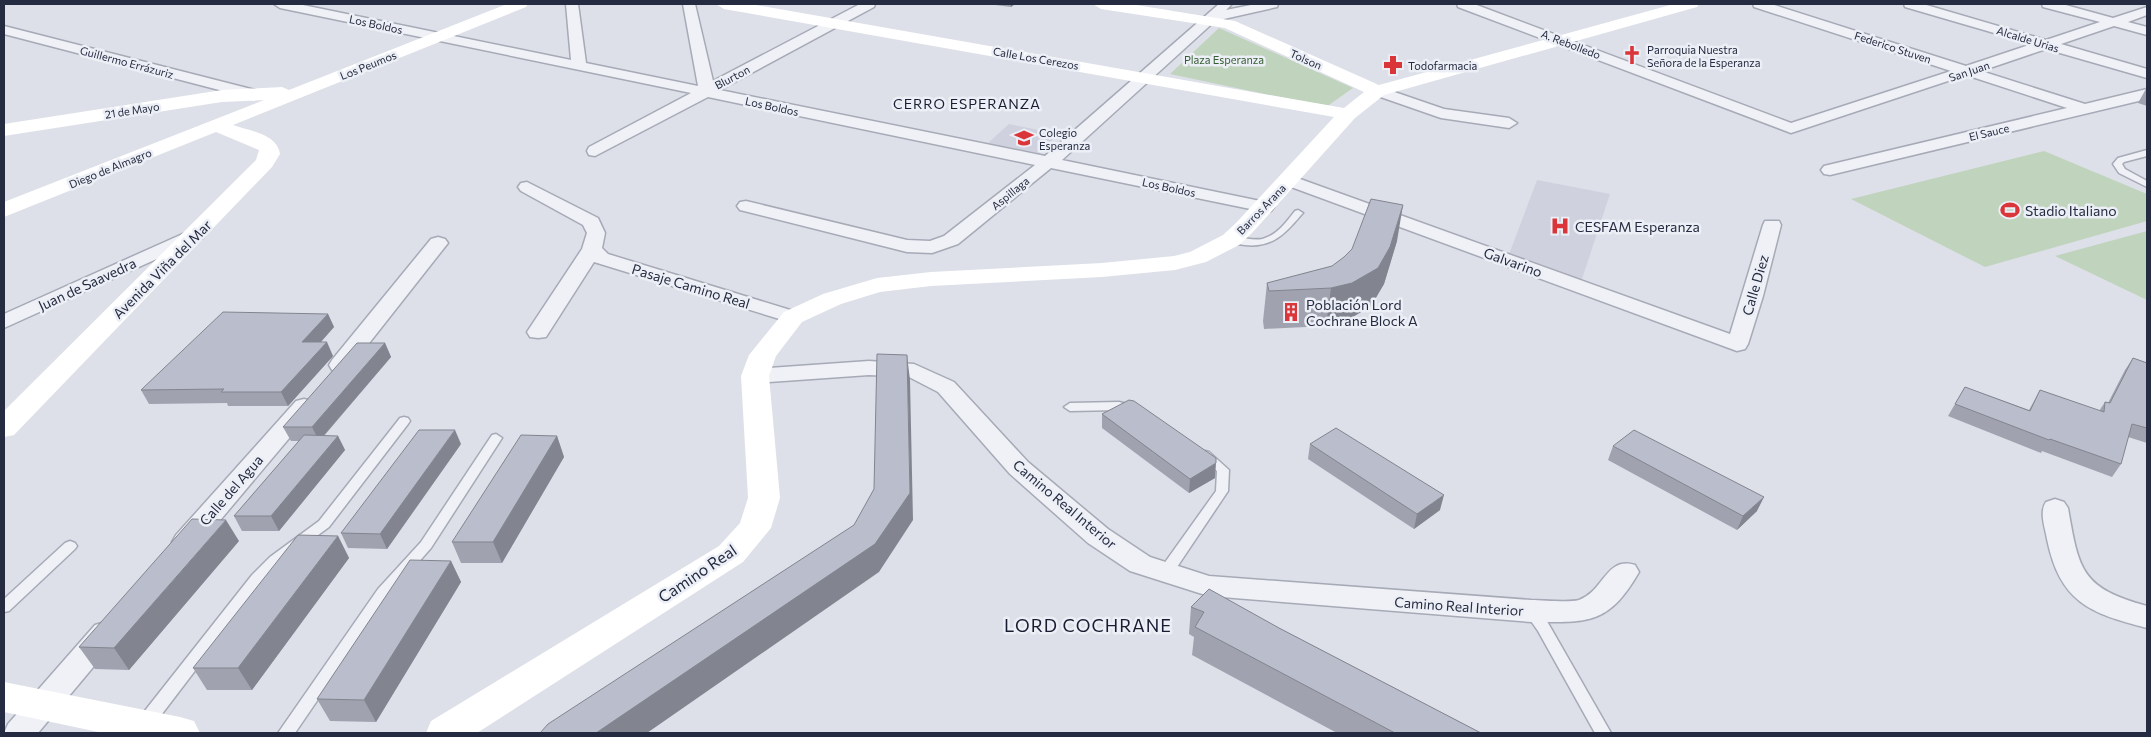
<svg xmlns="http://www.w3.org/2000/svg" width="2151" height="737" font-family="Commissioner,sans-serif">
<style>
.built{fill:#cfd2de}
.green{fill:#c0d3bd}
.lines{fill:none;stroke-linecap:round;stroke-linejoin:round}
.lane-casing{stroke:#a6aab6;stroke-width:3}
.street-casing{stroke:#a6aab6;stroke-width:3}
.lane{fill:#f0f1f6;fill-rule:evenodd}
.street{fill:#f0f1f6;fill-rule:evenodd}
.secondary{fill:#fff;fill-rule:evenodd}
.wall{fill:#a0a3af}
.shaded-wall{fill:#82858f}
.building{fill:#babecc;stroke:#82858f}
.labels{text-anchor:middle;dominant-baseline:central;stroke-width:5;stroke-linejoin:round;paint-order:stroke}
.far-street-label{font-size:11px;fill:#252b40;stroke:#eceff6}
.far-poi-label{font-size:11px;fill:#252b40;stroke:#eceff6;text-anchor:start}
.far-park-label{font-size:11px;fill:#345d31;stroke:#eceff6}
.far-quarter-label{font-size:14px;letter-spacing:1px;fill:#181d31;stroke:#eceff6}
.poi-label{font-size:14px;fill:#252b40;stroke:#eceff6;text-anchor:start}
.street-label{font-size:14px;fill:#252b40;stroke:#eceff6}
.near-street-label{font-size:16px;fill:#252b40;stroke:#eceff6}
.near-neighbourhood-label{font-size:18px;letter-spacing:1px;fill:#181d31;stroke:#eceff6}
</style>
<rect width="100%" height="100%" fill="#dde0e8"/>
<path class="built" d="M1009 124 1059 134 1039 153 988 143Z
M1537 180 1610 194 1581 282 1508 257Z"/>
<path class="green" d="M1219 28 1353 88 1326 107 1170 74Z
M2044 151 2147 194V221L1985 267 1851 199Z
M2147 231V300L2055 256Z"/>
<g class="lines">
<g class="lane-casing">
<path id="lane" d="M2147 150V156L2124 162 2122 164 2125 169 2147 181V187L2119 173 2113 164 2118 158Z
M1298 210 1303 213 1301 215C1285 234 1272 248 1245 245 1239 244 1231 244 1226 240 1235 233 1254 243 1265 238 1278 234 1287 221 1295 211Z
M1119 402 1135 406 1137 409 1131 413 1119 410 1070 411 1064 407 1070 403Z
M404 417 408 418 410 421 408 424 329 527 280 563 262 583 152 727 146 729 140 727 138 722 140 717 252 575 270 557 319 521 400 418Z
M496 434 502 438 431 548 388 597 295 733H278L378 589 421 542 492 435Z
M1205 451 1209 452 1229 470 1228 491 1171 576 1166 577 1161 576 1159 572 1161 568 1216 491 1217 471 1199 455Z
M70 541 75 543 77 546 75 549 9 611 4 612V599L65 543Z
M1531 606 1536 607 1548 623 1611 733H1595L1538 631 1524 611 1526 607Z"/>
</g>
<g class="street-casing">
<path id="street" d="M274 4H298L571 60 566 4H578L586 63 698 86 683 4H695L713 81 860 4H875L874 7 720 90 1045 156 1219 4H1232L1226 10 1256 4H1278L1277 7 1215 21 1062 160 1265 202 1271 203 1274 207 1271 211 1265 212 1051 168 958 244 932 253 907 252 740 210 737 206 740 202 746 201 907 240 930 241 944 236 1035 165 708 97 595 156 589 155 587 151 589 147 691 93 280 8Z
M1457 4H1474L1791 123 1951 71 1754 7 1753 4H1771L1966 66 2032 44 1905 7 1904 4H1923L2046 40 2100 22 2043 7 2042 4H2062L2113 18 2147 7V15L2128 22 2147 27V35L2114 26 2061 44 2147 69V78L2046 49 1981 71 2085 104 2147 89V99L1830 175 1824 174 1821 170 1824 166 2067 108 1966 75 1791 133 1458 7Z
M4 26 255 90 258 93 250 98 4 34Z
M1377 86 1444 109 1509 118 1517 123 1509 128 1441 118 1372 94 1369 91Z
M1289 175 1730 334 1763 225 1765 221H1779L1781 225 1763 296 1748 344 1745 349 1737 351 1283 184 1280 180 1283 176Z
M527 182 598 218 605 233 602 248 608 254 800 313 804 317 800 321 793 323 786 321 594 262 546 337 538 338 530 337 527 332 582 249 587 233 583 225 521 191 518 187 521 183Z
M196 228 203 230 205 234 203 238 4 328V314Z
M438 237 445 239 448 243 348 370 340 372 332 370 329 365 332 360 431 239Z
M869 361 914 364 954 382 1028 462 1108 529 1150 557 1209 576 1531 600C1543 600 1568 603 1579 600 1604 591 1606 556 1635 565L1639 572C1608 626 1587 622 1531 622L1209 596 1199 593 1130 571 1088 543 1010 474 938 392 909 377 869 375 755 383 747 381 744 376 747 371 755 369Z
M304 399 312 401 316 406 312 411 196 549 186 552 176 549 172 542 176 535 296 401Z
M2055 499 2064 502 2068 508C2079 572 2082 588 2147 606V628C2089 613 2060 602 2047 539 2045 527 2039 512 2046 502Z
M105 622 115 625 120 633 115 641 38 733H4L8 724 95 625Z"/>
</g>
<use href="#lane" class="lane"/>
<use href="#street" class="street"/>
<path class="secondary" d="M507 4H528L526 7 233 125C250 131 277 134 280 154L272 167 14 435 4 437V411L256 160 259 150 216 132 4 217V202L264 100 222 102 4 136V124L222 90 282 87 289 90Z
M716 4H750L1344 108 1364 92 1225 28 1101 9 1093 4H1130L1235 21 1379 85 1674 4H1699L1697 7 1384 95 1355 118 1252 233 1239 245 1206 262 1175 270 1102 277 931 286 880 292 841 304 802 322 776 356 769 376 780 498 771 528 743 562 477 733H426L431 721 719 546 740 523 748 498 741 376 749 355 784 312 823 294 877 278 931 272 1102 263 1174 256 1190 252 1223 235 1236 223 1334 117 724 9Z
M4 682 180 717 194 721 200 733H103L4 712Z"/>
</g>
<path class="wall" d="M987 4H1015L1011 7Z
M2147 87V106L2138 103Z
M1397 241 1384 284 1371 306 1346 321 1326 326 1264 329 1263 321 1267 283 1332 266Z
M328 314 334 327 321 342 333 356 288 406H228L227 403 149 404 141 390Z
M385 343 391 357 324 436H338L345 450 279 531H242L234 516 299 441H291L283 427Z
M2133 358 2147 363V443L2128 437 2121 464 2112 477 2042 451 2041 453 1948 416 1965 387 2029 410 2040 390 2099 411 2105 402 2108 403 2125 370Z
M1102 414 1215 478 1189 493 1102 428Z
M557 436 564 457 502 563H461L452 542Z
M461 444 387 549 348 548 341 533Z
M1310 444 1440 510 1414 529 1308 459Z
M1613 446 1757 511 1737 530 1608 460Z
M338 536 349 558 252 690H207L193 668Z
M239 541 129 670 95 669 79 647Z
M451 561 461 582 376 722 330 721 317 699Z
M1191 607 1279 628 1481 733H1337L1192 655 1194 637 1189 634Z"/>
<path class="shaded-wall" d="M1011 4H1015L1011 7Z
M1403 205 1397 241 1384 284 1371 306 1346 321 1326 326 1331 288Z
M328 314 334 327 309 355 302 342Z
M327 342 333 356 288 406 281 392Z
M385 343 391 357 319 441 312 427Z
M907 355 910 380 913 520 879 572 647 733H596L910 493Z
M455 430 461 444 387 549 380 534Z
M338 436 345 450 279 531 271 516Z
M557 436 564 457 502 563 493 542Z
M1216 463 1215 478 1189 493 1190 479Z
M1444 495 1440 510 1414 529 1417 514Z
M1764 497 1757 511 1737 530 1743 516Z
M226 520 239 541 129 670 114 648Z
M338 536 349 558 252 690 238 668Z
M451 561 461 582 376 722 364 700Z"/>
<path class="building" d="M1371 199 1403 205 1390 247 1378 268 1352 283 1331 288 1269 291 1267 283 1332 266 1344 257 1352 249Z
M223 312 328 314 302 342H327L281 392H221L224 389 141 390Z
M357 343H385L312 427H283Z
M877 354 907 355 910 493 875 544 596 733H540L548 724 854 525 874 489Z
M2133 358 2147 363V428L2132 424 2121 464 2050 439 2049 440 1955 404 1965 387 2030 411 2040 390 2104 412 2105 402 2110 403Z
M1129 400 1134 401 1216 458V463L1190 479 1102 414Z
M1336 428 1444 495 1417 514 1310 444Z
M419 430H455L380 534 341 533Z
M1634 430 1764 497 1743 516 1613 446Z
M304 435 338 436 271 516H234Z
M521 435 557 436 493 542H452Z
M192 519 226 520 114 648 79 647Z
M298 535 338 536 238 668H193Z
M410 560 451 561 364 700 317 699Z
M1209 589 1279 628 1481 733H1395L1195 627 1204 612 1191 607Z"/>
<defs>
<g id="church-bare" transform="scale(1.5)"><path d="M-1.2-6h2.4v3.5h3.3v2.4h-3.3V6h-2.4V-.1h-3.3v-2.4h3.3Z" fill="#da3639" stroke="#eceff6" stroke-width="2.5" paint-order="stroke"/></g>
<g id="pharmacy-bare" transform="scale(1.5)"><path d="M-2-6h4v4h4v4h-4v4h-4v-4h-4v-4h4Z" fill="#da3639" stroke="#eceff6" stroke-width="2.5" paint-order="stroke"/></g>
<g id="school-bare" transform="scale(1.5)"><path d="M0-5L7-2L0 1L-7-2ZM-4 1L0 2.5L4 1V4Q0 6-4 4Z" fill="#da3639" stroke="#eceff6" stroke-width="2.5" paint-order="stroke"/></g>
<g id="stadium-bare" transform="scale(1.5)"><path d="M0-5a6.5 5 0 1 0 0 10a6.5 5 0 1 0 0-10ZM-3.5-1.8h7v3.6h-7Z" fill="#da3639" stroke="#eceff6" stroke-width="2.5" paint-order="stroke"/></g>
<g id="hospital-bare" transform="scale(1.5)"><path d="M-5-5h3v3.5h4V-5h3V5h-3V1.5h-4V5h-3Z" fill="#da3639" stroke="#eceff6" stroke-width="2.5" paint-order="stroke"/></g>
<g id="building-bare" transform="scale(1.5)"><path d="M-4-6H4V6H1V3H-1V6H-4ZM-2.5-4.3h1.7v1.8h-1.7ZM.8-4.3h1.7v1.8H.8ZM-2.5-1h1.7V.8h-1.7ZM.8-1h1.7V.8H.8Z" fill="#da3639" stroke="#eceff6" stroke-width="2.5" paint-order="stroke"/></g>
</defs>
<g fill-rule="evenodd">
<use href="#church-bare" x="1632" y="55"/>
<use href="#pharmacy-bare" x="1393" y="65"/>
<use href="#school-bare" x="1024" y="138"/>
<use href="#stadium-bare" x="2010" y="210"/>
<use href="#hospital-bare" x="1560" y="226"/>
<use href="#building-bare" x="1291" y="312"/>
</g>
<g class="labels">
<g class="far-street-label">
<text transform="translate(376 24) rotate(12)">Los Boldos</text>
<text transform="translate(2028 39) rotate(17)">Alcalde Urias</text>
<text transform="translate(1571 44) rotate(21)">A. Rebolledo</text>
<text transform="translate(1893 47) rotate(18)">Federico Stuven</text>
<text transform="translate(1036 58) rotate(10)">Calle Los Cerezos</text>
<text transform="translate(1306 59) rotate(24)">Tolson</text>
<text transform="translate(127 62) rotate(15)">Guillermo Errázuriz</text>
<text transform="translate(368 65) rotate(-22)">Los Peumos</text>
<text transform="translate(1969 71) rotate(-19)">San Juan</text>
<text transform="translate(732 77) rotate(-28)">Blurton</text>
<text transform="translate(772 106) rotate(12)">Los Boldos</text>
<text transform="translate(132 110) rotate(-9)">21 de Mayo</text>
<text transform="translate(1989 132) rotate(-13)">El Sauce</text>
<text transform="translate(110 168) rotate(-22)">Diego de Almagro</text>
<text transform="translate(1169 187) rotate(12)">Los Boldos</text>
<text transform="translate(1010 193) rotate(-39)">Aspillaga</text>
<text transform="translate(1261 209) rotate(-46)">Barros Arana</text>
</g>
<g class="far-poi-label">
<text x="1647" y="49">Parroquia Nuestra<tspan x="1647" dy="13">Señora de la Esperanza</tspan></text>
<text x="1408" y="65">Todofarmacia</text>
<text x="1039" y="132">Colegio<tspan x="1039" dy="13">Esperanza</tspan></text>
</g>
<g class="far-park-label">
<text x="1224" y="59">Plaza Esperanza</text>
</g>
<g class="far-quarter-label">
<text x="967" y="103">CERRO ESPERANZA</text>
</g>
<g class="poi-label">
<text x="2025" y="210">Stadio Italiano</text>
<text x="1575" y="226">CESFAM Esperanza</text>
<text x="1306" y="304">Población Lord<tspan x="1306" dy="16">Cochrane Block A</tspan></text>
</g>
<g class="street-label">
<text transform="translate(1513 262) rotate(20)">Galvarino</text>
<text transform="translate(162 269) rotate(-45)">Avenida Viña del Mar</text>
<text transform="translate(87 284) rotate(-25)">Juan de Saavedra</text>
<text transform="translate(1755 285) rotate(-74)">Calle Diez</text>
<text transform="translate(691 286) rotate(17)">Pasaje Camino Real</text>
<text transform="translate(231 490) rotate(-49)">Calle del Agua</text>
<text transform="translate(1065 504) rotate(40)">Camino Real Interior</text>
<text transform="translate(1459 606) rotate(4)">Camino Real Interior</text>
</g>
<g class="near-street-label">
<text transform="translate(697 573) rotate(-34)">Camino Real</text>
</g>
<g class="near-neighbourhood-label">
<text x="1088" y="625">LORD COCHRANE</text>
</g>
</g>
<rect width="2151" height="737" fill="none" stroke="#252b40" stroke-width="10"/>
</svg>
